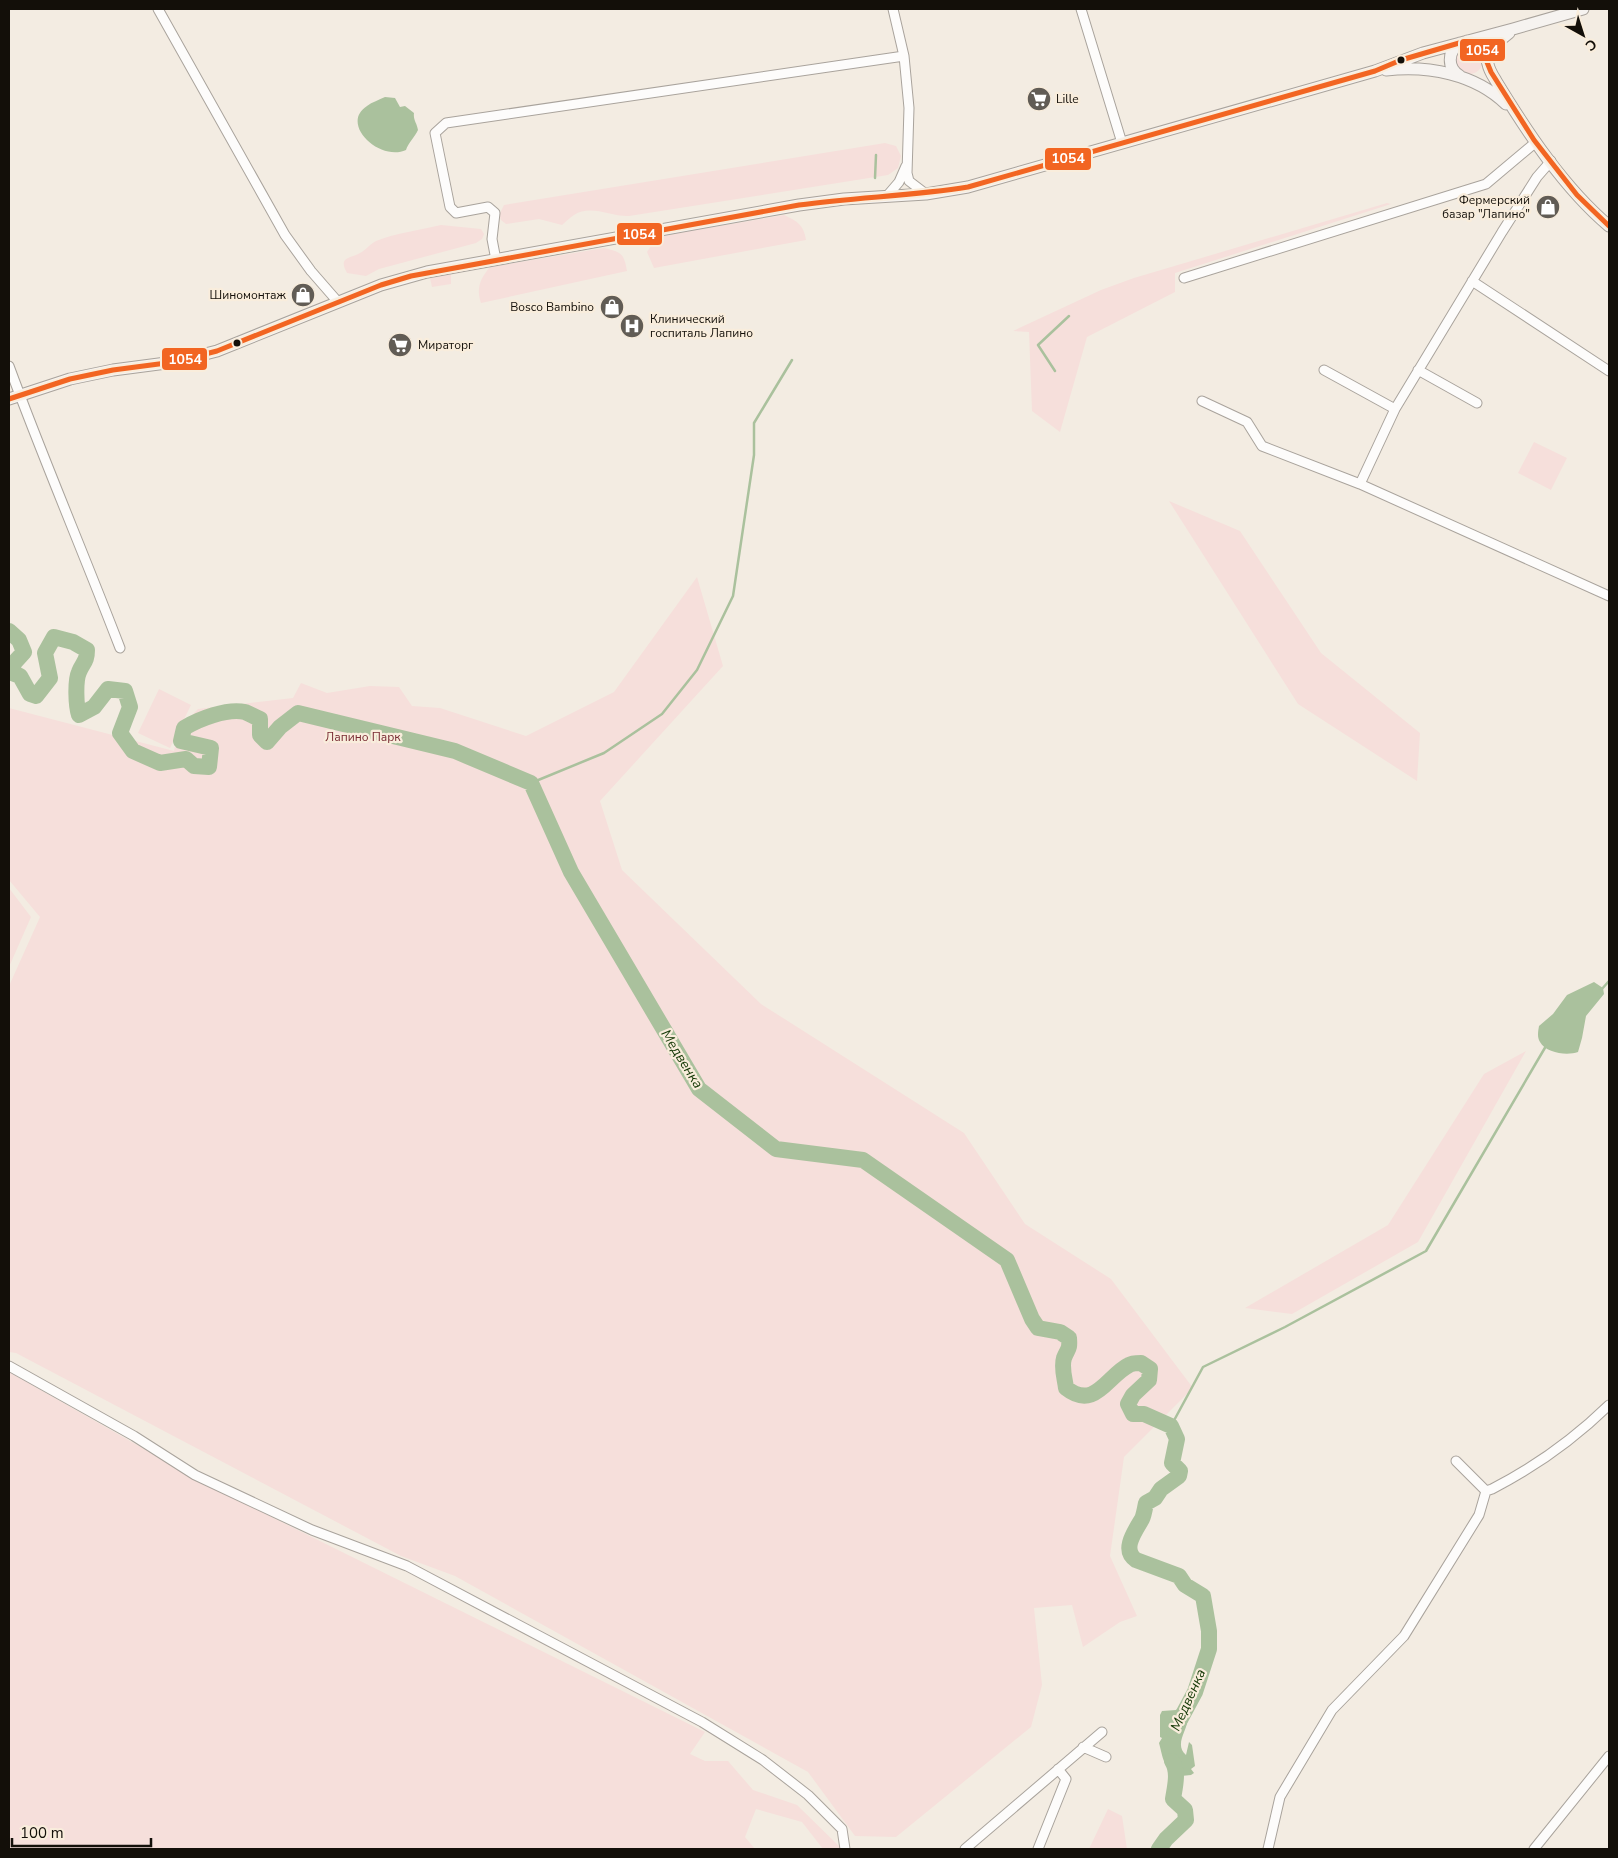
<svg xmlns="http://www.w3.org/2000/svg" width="1618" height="1858" font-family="'Nunito Sans',sans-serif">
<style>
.green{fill:#f6dfdb}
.water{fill:#aac19d}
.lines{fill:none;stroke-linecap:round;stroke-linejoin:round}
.stream{stroke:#aac19d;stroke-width:2.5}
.river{stroke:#aac19d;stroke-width:16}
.street-casing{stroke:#a9a39c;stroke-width:11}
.secondary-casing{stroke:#a9a39c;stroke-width:13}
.street{stroke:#fdfcfb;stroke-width:9}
.secondary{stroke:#f6f3f0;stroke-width:11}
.bus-1-casing{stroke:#f9eddc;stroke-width:9}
.bus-1{stroke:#f26522;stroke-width:5}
.bus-dot{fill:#130f09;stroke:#f9eddc;stroke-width:2}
.labels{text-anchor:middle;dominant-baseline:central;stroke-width:4.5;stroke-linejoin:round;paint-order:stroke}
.poi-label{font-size:12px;fill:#130f09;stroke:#f9eddc;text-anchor:start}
.park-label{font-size:12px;fill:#772931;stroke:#f9eddc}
.water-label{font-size:14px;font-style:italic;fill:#123704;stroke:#f9eddc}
.line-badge{stroke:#f9eddc;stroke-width:2}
.badge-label{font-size:14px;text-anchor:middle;font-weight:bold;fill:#fff}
</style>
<rect width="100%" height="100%" fill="#f3ece2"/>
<path class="green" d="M1455 60a14 14 0 1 1 28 0a14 14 0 1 1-28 0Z
M885 143 896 146 901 156 898 168 888 175 629 216C611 217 591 204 574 215 569 218 566 222 562 225L539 219 506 224 501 220 499 215 504 205Z
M1387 203 1391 204 1175 273V292L1087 337 1060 432 1032 411 1029 332 1013 331 1101 290 1134 278Z
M784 215C797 221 804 225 806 240L654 268 647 252 656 238 666 235Z
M441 225 481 229 484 234 482 239 476 243 379 269 366 276 347 273C338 257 349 259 360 253 366 250 370 244 376 241 396 233 420 230 441 225Z
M604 248C621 252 624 253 627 271L481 303C476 288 480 279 490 267Z
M451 273V284L432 287 430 278Z
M1534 442 1567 458 1551 490 1518 473Z
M1169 501 1240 531 1321 653 1420 733 1417 781 1298 704Z
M697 577 723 666 600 801 622 870 761 1004 964 1133 1025 1224 1111 1279 1193 1388 1124 1457 1110 1556 1137 1616 1120 1622 1083 1647 1072 1605 1034 1608 1042 1685 1031 1727 896 1837 855 1836 808 1772 455 1576 401 1556 16 1353 9 1352V986L40 917 9 880V708L174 751 177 737 185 722 198 709 293 698 301 683 327 693 370 686 399 687 412 706 440 708 526 736 614 692Z
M159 689 191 705 170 748 138 733Z
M9 888 31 917 9 967Z
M1526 1051 1418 1242 1292 1314 1245 1308 1388 1225 1484 1074Z
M9 1372 209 1486 705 1732 690 1754 705 1761H728L753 1790 797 1805 842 1849H823L802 1822 756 1809 745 1837 755 1849H9Z
M1108 1809 1122 1816 1127 1849H1089Z"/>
<path class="water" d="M385 97 395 98 400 107 405 106 414 113C413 120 417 123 418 130 415 137 408 143 406 150 380 162 339 124 367 106 372 102 379 100 385 97Z
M1594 982 1603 988 1604 994 1586 1016 1582 1038 1578 1052C1567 1056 1546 1053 1540 1042 1537 1037 1538 1032 1539 1026L1553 1014 1567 995Z
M1179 1708 1188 1718C1187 1732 1174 1744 1186 1755L1189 1742 1192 1745 1195 1766 1191 1769 1194 1773 1191 1775 1181 1776 1176 1782 1174 1772C1163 1768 1162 1753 1159 1743L1162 1738 1160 1737V1715L1162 1711 1176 1710Z"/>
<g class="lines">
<path class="stream" d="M875 178 876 155
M1055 371 1038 345 1069 316
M531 783 604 753 662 714 697 670 733 596 754 455V423L792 360
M1601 990 1609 981
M1171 1426 1203 1367 1285 1327 1426 1251 1546 1046"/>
<path class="river" d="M9 631 19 640 24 652 14 663 12 673 20 676 30 694 36 696 50 678 45 653 54 637 73 642 87 650C87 662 83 662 79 672 75 681 76 706 79 715L94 707 108 689 125 691 130 707 120 733 133 751 160 763 186 759 194 766 209 767 211 748 181 741 184 728C199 719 227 708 245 712 250 714 255 717 260 719V735L267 742 280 727 298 713 455 751 531 783 571 872 699 1089 776 1149 863 1160 1007 1260 1032 1319 1038 1328 1060 1332 1069 1338C1070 1350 1068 1348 1064 1358 1061 1368 1065 1379 1066 1388 1095 1411 1107 1376 1129 1365 1132 1363 1138 1363 1141 1363L1150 1369 1149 1380 1133 1395 1128 1404 1133 1414H1144L1171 1426 1177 1439 1172 1463 1180 1471 1179 1476 1161 1489 1155 1498 1146 1503C1145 1508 1144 1515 1142 1519 1135 1531 1121 1550 1136 1560L1179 1576 1185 1585 1203 1596 1209 1631V1649L1195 1692 1174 1731
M1159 1849 1166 1839 1186 1820 1185 1810 1173 1799C1175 1786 1179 1772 1172 1761"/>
<g class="street-casing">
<path id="street" d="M158 9 285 235 311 271 338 302
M893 9 904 56 909 108 907 173 909 181 926 194
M1081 9 1122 143
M887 196 899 182 906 166
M496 260 492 239 495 213 488 207 456 213 450 207 435 133 446 123 904 56
M1184 278 1486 184 1536 142
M1472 281 1609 371
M9 366C44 461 84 554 120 648
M1324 370 1395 409
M1418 370 1477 403
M1202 401 1247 422 1262 446 1360 484 1609 596
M1360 484 1395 409 1502 232 1537 177 1551 161
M9 1366 134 1436 195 1475 312 1530 407 1566 702 1722 763 1760 808 1795 842 1829 845 1849
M1456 1461 1486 1491 1492 1489C1535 1467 1575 1438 1609 1405
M1083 1747 1106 1757
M965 1849 1102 1732
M1038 1849 1066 1779 1058 1769
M1268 1849 1280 1797 1332 1710 1404 1636 1479 1515 1486 1491
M1534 1849 1609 1756"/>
</g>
<g class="secondary-casing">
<path id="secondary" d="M1467 41C1484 42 1484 51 1488 64 1489 70 1493 76 1496 81 1527 132 1564 188 1609 226
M1487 57 1493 46 1509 33
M1386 70C1428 65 1475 74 1506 104
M1460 76C1447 68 1447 52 1460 43
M9 399 70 379 113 370 174 362 217 351 381 285 427 272 799 205 844 199 926 194 968 187 1375 71 1423 53 1513 29 1583 9"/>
</g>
<use href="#street" class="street"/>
<use href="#secondary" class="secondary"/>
<g class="bus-1-casing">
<path id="bus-1" d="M9 399 70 379 113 370 174 362 217 351 381 285 411 276 799 205C856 197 912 196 968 187L1375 71 1401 60 1466 41H1472L1480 45 1491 72 1534 140 1577 195 1609 226"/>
</g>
<use href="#bus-1" class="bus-1"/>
</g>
<defs>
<g id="supermarket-disc" transform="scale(1.25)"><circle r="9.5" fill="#615c55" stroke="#f9eddc"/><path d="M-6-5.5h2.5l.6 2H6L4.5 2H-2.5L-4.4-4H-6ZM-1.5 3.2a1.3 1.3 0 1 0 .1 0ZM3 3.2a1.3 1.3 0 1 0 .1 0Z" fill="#fff"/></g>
<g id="shop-disc" transform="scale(1.25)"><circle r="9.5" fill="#615c55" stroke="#f9eddc"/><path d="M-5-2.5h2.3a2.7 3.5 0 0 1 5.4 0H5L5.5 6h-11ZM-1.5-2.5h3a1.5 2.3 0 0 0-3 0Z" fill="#fff"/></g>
<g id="hospital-disc" transform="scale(1.25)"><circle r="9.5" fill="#615c55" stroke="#f9eddc"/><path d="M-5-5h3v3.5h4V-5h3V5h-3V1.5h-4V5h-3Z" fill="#fff"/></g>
</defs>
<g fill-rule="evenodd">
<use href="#supermarket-disc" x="1039" y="99"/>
<use href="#shop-disc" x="1548" y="207"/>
<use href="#shop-disc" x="303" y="295"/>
<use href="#shop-disc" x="612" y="307"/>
<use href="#hospital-disc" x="632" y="326"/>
<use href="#supermarket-disc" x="400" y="345"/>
</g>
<g class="bus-dot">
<circle cx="1401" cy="60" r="4.5"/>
<circle cx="237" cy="343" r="4.5"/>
</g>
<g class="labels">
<g class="poi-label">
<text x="1056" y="99">Lille</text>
<text x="1530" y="200" text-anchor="end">Фермерский<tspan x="1530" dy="14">базар "Лапино"</tspan></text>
<text x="286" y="295" text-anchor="end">Шиномонтаж</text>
<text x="594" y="307" text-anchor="end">Bosco Bambino</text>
<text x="650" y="319">Клинический<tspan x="650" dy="14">госпиталь Лапино</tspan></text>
<text x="418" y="345">Мираторг</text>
</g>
<g class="park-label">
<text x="363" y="737">Лапино Парк</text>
</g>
<g class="water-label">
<text transform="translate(682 1059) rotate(58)">Медвенка</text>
<text transform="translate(1188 1700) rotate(-66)">Медвенка</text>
</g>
</g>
<g class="line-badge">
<rect x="1459" y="38" width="47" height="24" rx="5" fill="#f26522"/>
<rect x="1044" y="147" width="48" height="24" rx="5" fill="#f26522"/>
<rect x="616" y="222" width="47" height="24" rx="5" fill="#f26522"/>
<rect x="161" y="347" width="47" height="24" rx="5" fill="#f26522"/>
</g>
<g class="badge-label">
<text x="1482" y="55">1054</text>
<text x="1068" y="163">1054</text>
<text x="639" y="239">1054</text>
<text x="185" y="364">1054</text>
</g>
<rect width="1618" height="1858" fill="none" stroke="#130f09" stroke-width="20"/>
<g transform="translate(1583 35) rotate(141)" stroke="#f9eddc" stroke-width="4" paint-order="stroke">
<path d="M0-4L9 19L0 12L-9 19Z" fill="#130f09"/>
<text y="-8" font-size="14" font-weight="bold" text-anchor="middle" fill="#130f09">С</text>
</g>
<path d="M12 1838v8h139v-8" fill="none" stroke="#130f09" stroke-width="2.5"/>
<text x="20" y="1838" font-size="15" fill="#130f09" stroke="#f9eddc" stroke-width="4" paint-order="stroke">100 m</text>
</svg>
